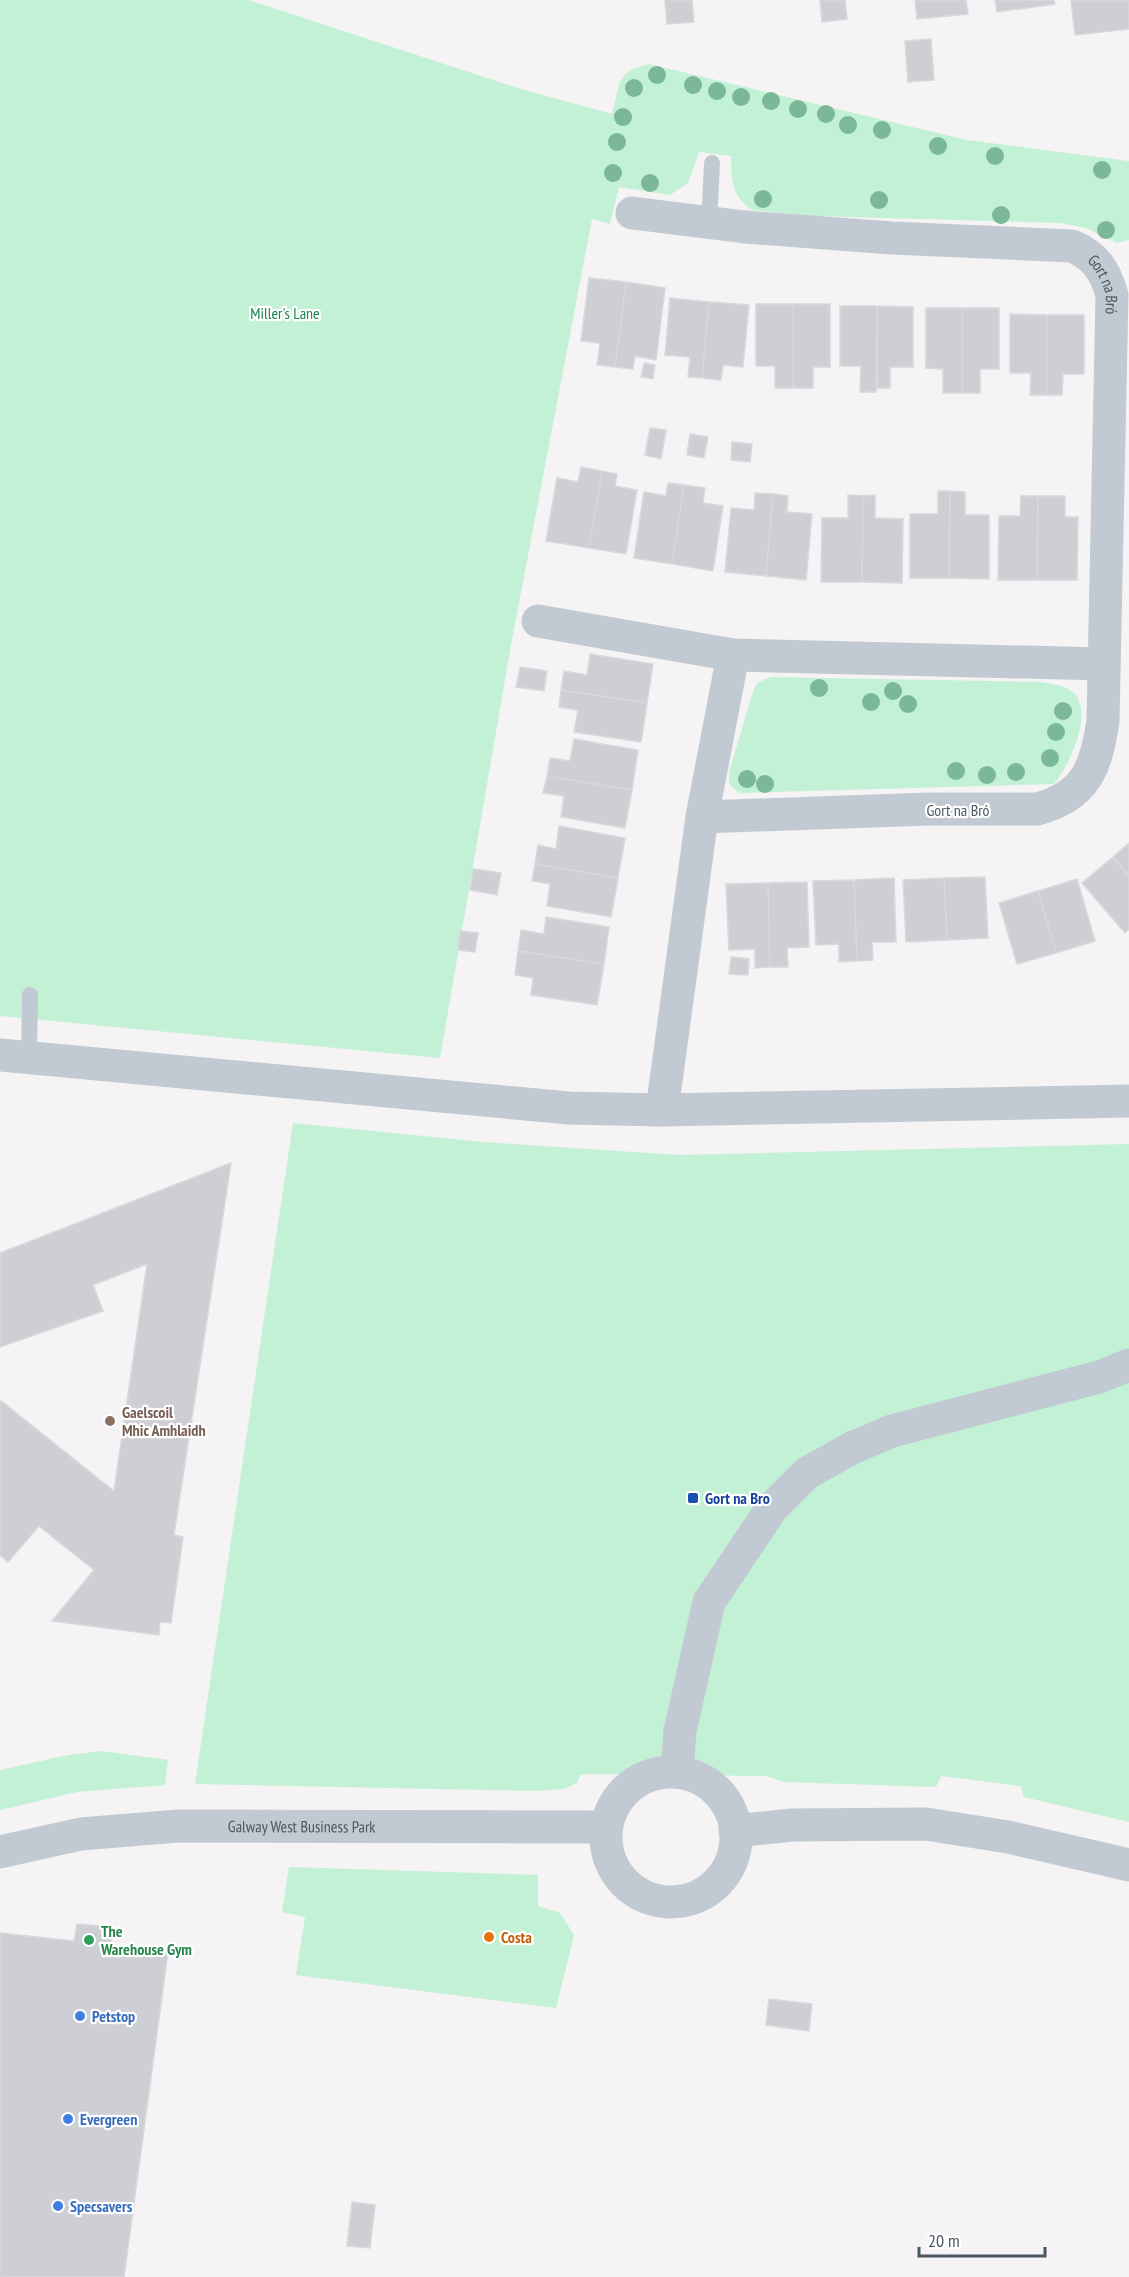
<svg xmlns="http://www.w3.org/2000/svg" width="1129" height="2277" font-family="'PT Sans Narrow',sans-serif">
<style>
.green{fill:#c3f1d5}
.building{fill:#cdcfd5;stroke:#d7d9de;stroke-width:1.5}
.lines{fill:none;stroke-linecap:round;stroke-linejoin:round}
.service{stroke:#c1cad2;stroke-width:16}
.minor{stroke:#c1cad2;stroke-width:33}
.tertiary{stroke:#c1cad2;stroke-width:33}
.tree{fill:#7bb799}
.education-dot{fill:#8d6e63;stroke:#fff;stroke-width:2}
.transit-dot{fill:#1a4fb4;stroke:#fff;stroke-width:2}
.food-dot{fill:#e8710a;stroke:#fff;stroke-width:2}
.leisure-dot{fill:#2e9e5b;stroke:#fff;stroke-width:2}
.shop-dot{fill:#3f7fe0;stroke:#fff;stroke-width:2}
.labels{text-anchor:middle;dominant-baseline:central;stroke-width:4.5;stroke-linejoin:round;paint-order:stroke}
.street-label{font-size:16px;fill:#4a5661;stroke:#fff}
.park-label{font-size:16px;fill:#17864f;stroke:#fff}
.education-label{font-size:16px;font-weight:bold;fill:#785e54;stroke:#fff;text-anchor:start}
.transit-label{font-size:16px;font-weight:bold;fill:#164399;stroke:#fff;text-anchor:start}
.leisure-label{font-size:16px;font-weight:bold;fill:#27864d;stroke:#fff;text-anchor:start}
.food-label{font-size:16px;font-weight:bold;fill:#c56008;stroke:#fff;text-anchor:start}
.shop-label{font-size:16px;font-weight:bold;fill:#366cbe;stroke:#fff;text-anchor:start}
</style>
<rect width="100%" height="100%" fill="#f5f3f3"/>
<path class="green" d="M0 0H249L521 89 612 114C621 83 614 73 649 64L967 140 1129 161V240L1117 243 1086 228 1060 223 814 216 752 210C731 196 732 179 731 156L699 152 688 183 670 195 619 187 610 224 592 219 511 645 440 1058 0 1016Z
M771 677 1040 682C1052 684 1067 685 1075 694 1093 717 1069 765 1054 784L738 793 729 783V772L752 695 757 683Z
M293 1123 483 1142 679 1155 1129 1144V1822L1024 1797 1021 1786 941 1776 936 1787 784 1782 766 1776 581 1774 577 1783 564 1789 536 1791 195 1784Z
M102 1751 168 1760 165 1785 77 1792 0 1810V1770L68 1755Z
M289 1867 538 1875V1906L560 1913 574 1935 556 2008 296 1975 305 1917 282 1912Z"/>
<path class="building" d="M665 0H692L694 22 667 24Z
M820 0H845L847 19 822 22Z
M915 0H966L968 14 917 19Z
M995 0H1054L1055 4 997 12Z
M1071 0H1129V29L1075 35Z
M931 39 934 80 908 82 905 41Z
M589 278 626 282 615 367 597 365 600 343 581 341Z
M626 282 665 288 656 360 635 356 633 369 615 367Z
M670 298 709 302 702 378 688 377 690 357 665 355Z
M709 302 749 305 743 367 723 365 721 380 702 378Z
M756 304H793V388H775V366H756Z
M793 304H830V367H813V388H793Z
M840 306H877L876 392H860L861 366H840Z
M877 306 913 307V367H890V388H877Z
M926 308H962V393H943V369L926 368Z
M962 308H999V369H980V393H962Z
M1010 314 1047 315V395H1030L1031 373H1010Z
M1047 315H1084V374H1063L1062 395H1047Z
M644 363 655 365 653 379 641 377Z
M650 428 666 430 661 459 645 455Z
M690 434 708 437 704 458 687 455Z
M732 442 752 444 750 462 731 460Z
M581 467 602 471 589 548 546 541 557 478 578 482Z
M602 471 617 474 615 486 637 490 626 554 589 548Z
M668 483 684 485 672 564 634 558 644 492 666 496Z
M684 485 705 488 703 503 723 506 713 571 672 564Z
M938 491H950L949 578H910V514H938Z
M950 491 965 492V515H989V579L949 578Z
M755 493 773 494 766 576 725 572 731 508 754 510Z
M773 494 788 496 787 512 812 514 806 580 766 576Z
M848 495 863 496 862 582H821L822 518H848Z
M875 495V518L903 519 902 583 862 582 863 496Z
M1021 496H1038L1037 580H998L999 516H1020Z
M1038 496H1065V517H1078L1077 580H1037Z
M590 654 653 664 647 703 561 690 564 671 587 675Z
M520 667 547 671 544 691 516 687Z
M561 690 647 703 641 742 574 732 578 710 559 707Z
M574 739 638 750 632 790 547 776 550 758 570 761Z
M547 776 632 790 625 828 561 817 564 796 543 793Z
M559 826 625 838 618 878 535 864 538 845 556 849Z
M1129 843V876L1113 857Z
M1113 857 1129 876V929L1125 933 1082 883Z
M535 864 618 878 611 917 547 906 550 884 532 881Z
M473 869 501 873 497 895 470 890Z
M985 877 988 938 947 940 944 878Z
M894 878 896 942H872L873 960 857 961 854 880Z
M944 878 947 940 906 942 903 880Z
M1077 879 1095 941 1056 953 1038 891Z
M854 880 857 961 839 962V944L816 945 813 881Z
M807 882 809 947 787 948 788 967H770L768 883Z
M768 883 770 967 755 968V949L729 950 726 884Z
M1038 891 1056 953 1017 964 999 903Z
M546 917 609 927 604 964 518 951 521 930 544 934Z
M460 931 478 933 475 952 458 950Z
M518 951 604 964 597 1005 531 995 533 978 515 975Z
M731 957 749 959 748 975 729 974Z
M231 1163 174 1535 183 1537 171 1623 160 1622 159 1635 52 1621 94 1570 39 1526 8 1562 0 1555V1400L114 1491 147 1264 93 1285 103 1311 0 1347V1253Z
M77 1924 113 1927 111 1945 168 1952 124 2277H0V1933L74 1941Z
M769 1999 812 2004 809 2031 766 2025Z
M352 2202 375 2205 370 2248 347 2246Z"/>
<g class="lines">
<path class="service" d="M709 223 712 163
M29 1057 30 995"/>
<g class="minor">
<path id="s1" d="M632 213 745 227 892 238 1072 246C1096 256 1105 271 1112 295L1103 721C1096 768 1086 796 1037 809H929L702 817"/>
<path d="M538 621 733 655 1104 664"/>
<path d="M662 1110 702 817 733 655"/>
<path d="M677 1772 680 1731 709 1602 772 1508 807 1473 852 1448 892 1431 1099 1377 1129 1365"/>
<circle cx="671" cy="1837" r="65"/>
<path d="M735 1831 792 1825 926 1824 1008 1837 1129 1865"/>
<path id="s2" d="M0 1852 81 1834 178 1826 606 1827"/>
</g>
<path class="tertiary" d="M0 1055 569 1108 662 1110 1129 1101"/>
</g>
<g class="tree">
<circle cx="657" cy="75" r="9"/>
<circle cx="693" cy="85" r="9"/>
<circle cx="634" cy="88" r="9"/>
<circle cx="717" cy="91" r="9"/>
<circle cx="741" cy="97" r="9"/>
<circle cx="771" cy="101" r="9"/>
<circle cx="798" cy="109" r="9"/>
<circle cx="826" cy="114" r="9"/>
<circle cx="623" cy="117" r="9"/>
<circle cx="848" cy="125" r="9"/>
<circle cx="882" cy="130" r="9"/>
<circle cx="617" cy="142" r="9"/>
<circle cx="938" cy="146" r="9"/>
<circle cx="995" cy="156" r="9"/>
<circle cx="1102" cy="170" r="9"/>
<circle cx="613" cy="173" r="9"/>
<circle cx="650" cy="183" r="9"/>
<circle cx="763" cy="199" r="9"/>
<circle cx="879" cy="200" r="9"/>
<circle cx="1001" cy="215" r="9"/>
<circle cx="1106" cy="230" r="9"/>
<circle cx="819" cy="688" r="9"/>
<circle cx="893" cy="691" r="9"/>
<circle cx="871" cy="702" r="9"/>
<circle cx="908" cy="704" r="9"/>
<circle cx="1063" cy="711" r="9"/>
<circle cx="1056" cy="732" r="9"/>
<circle cx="1050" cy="758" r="9"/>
<circle cx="956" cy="771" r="9"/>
<circle cx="1016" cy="772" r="9"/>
<circle cx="987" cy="775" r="9"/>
<circle cx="747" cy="779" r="9"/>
<circle cx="765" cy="784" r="9"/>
</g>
<circle class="education-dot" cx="110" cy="1421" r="6"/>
<rect class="transit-dot" x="687" y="1492" width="12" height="12" rx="3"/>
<circle class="food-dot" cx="489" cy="1937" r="6"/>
<circle class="leisure-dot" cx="89" cy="1940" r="6"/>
<g class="shop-dot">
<circle cx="80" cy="2016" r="6"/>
<circle cx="68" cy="2119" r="6"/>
<circle cx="58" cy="2206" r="6"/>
</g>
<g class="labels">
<g class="street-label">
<text stroke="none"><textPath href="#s1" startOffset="495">Gort na Bró</textPath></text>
<text x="958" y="810">Gort na Bró</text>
<text stroke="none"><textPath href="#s2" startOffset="304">Galway West Business Park</textPath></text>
</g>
<g class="park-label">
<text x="285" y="313">Miller's Lane</text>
</g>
<g class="education-label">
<text x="122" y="1412">Gaelscoil<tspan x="122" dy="18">Mhic Amhlaidh</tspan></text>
</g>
<g class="transit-label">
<text x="705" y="1498">Gort na Bro</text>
</g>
<g class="leisure-label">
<text x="101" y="1931">The<tspan x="101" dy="18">Warehouse Gym</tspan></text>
</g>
<g class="food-label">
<text x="501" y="1937">Costa</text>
</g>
<g class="shop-label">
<text x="92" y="2016">Petstop</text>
<text x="80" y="2119">Evergreen</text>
<text x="70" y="2206">Specsavers</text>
</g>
</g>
<path d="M919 2247v9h126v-9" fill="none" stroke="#4a5661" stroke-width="3"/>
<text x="928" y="2247" font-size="18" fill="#4a5661" stroke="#ffffff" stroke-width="4.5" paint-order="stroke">20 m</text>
</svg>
